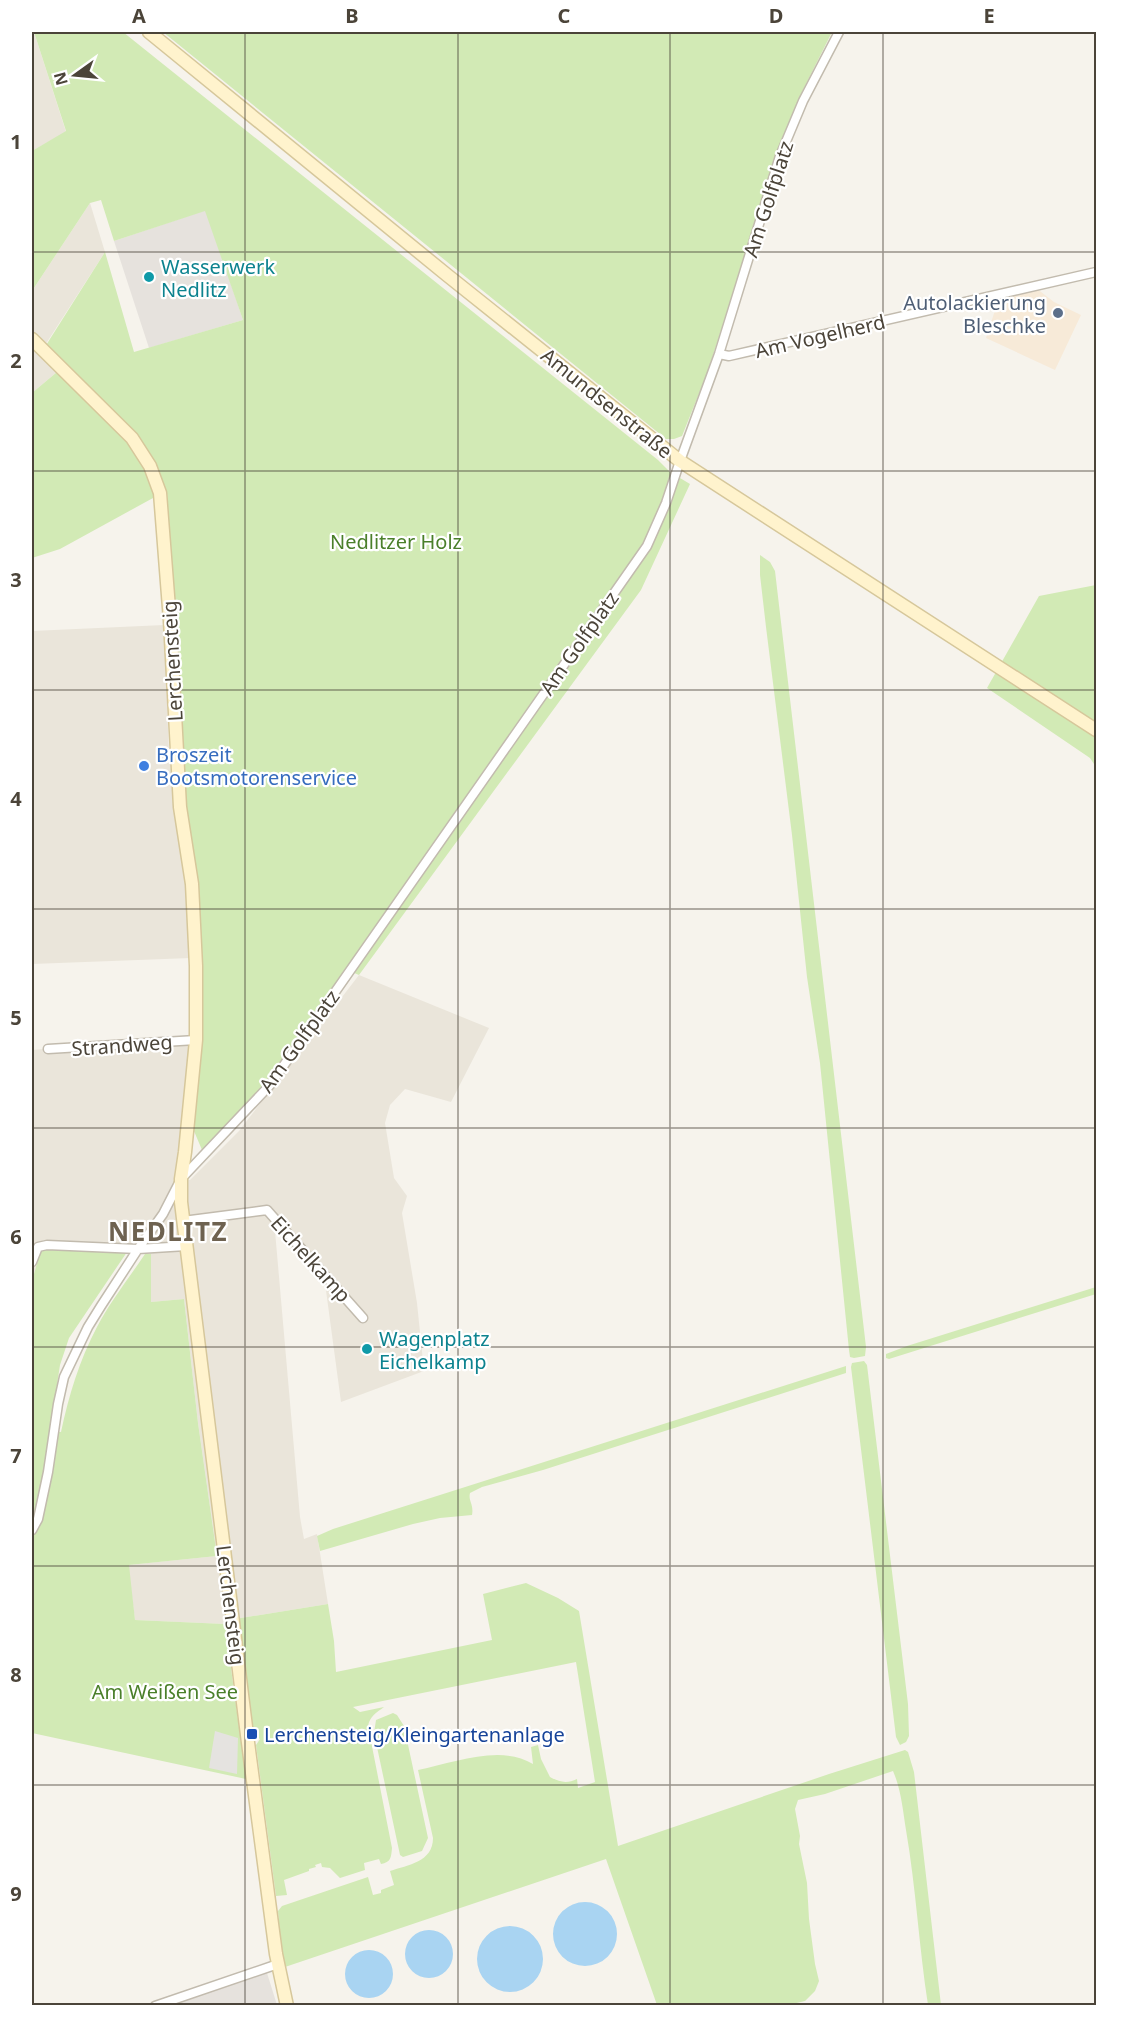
<svg xmlns="http://www.w3.org/2000/svg" width="1128" height="2037" font-family="'Noto Sans',sans-serif">
<style>
.residential{fill:#eae5da}
.commercial{fill:#f7ead8}
.industrial{fill:#e6e2dd}
.green{fill:#d2eab5}
.parking{fill:#e5e3e0}
.water{fill:#a9d4f2}
.lines{fill:none;stroke-linecap:round;stroke-linejoin:round}
.street-casing{stroke:#c2bbae;stroke-width:11}
.secondary-casing{stroke:#d6c79b;stroke-width:15}
.street{stroke:#fff;stroke-width:8}
.secondary{stroke:#fff3cd;stroke-width:12}
.grid{fill:none;stroke:#4b4439;stroke-width:1.5;stroke-opacity:0.55}
.culture-dot{fill:#0f9aa8;stroke:#fff;stroke-width:2}
.service-dot{fill:#5c6f8a;stroke:#fff;stroke-width:2}
.shop-dot{fill:#3f7fe0;stroke:#fff;stroke-width:2}
.transit-dot{fill:#1a4fb4;stroke:#fff;stroke-width:2}
.labels{text-anchor:middle;dominant-baseline:central;stroke-width:4.5;stroke-linejoin:round;paint-order:stroke}
.street-label{font-size:20px;fill:#4b4439;stroke:#fff}
.culture-label{font-size:20px;fill:#0d838f;stroke:#fff;text-anchor:start}
.service-label{font-size:20px;fill:#4e5e75;stroke:#fff;text-anchor:end}
.park-label{font-size:20px;fill:#4a7f2a;stroke:#fff}
.shop-label{font-size:20px;fill:#366cbe;stroke:#fff;text-anchor:start}
.transit-label{font-size:20px;fill:#164399;stroke:#fff;text-anchor:start}
.district-label{font-size:26px;font-weight:bold;letter-spacing:1.5px;fill:#6e6250;stroke:#fff}
.neatline{fill:none;stroke:#4b4439;stroke-width:2}
.grid-label{font-size:20px;text-anchor:middle;font-weight:bold;fill:#4b4439}
</style>
<rect width="100%" height="100%" fill="#f6f3ec"/>
<path class="residential" d="M32 32H34L66 132 32 151Z
M90 203 105 252 40 353 57 372 32 393V291Z
M164 625 169 755 175 807 183 847 191 958 32 964V631Z
M359 975 489 1028 451 1102 405 1089 390 1105 385 1123 394 1178 407 1196 402 1213 417 1303 424 1371 341 1402 325 1283 275 1231 300 1517 304 1539 317 1534 328 1604 235 1619 225 1624 135 1620 128 1565 217 1556 198 1423 184 1299 151 1302V1254H145L143 1244 43 1240 32 1281V1050L192 1037 188 1085 175 1179 190 1180 239 1131Z"/>
<path class="commercial" d="M1036 288 1054 302 1081 315 1055 370 986 338 1000 295Z"/>
<path class="industrial" d="M206 210 243 320 149 348 114 241Z
M267 1973 277 2005H172Z"/>
<path class="green" d="M34 32H123L658 460 670 472 690 484 641 590 359 975 347 970 276 1071 219 1137 207 1148 202 1150 194 1131 200 1041 199 906 197 878 182 785 175 621 167 493 153 498 60 549 32 558V393L57 372 43 350 105 252 134 352 243 320 205 211 114 241 101 200 90 203 32 291V151L66 131Z
M163 32H832L798 100 706 376 682 436 674 439H666Z
M760 555 770 562 775 571 866 1347 865 1356 854 1358 850 1357 849 1350 820 1063 807 977 792 835 766 627 760 575Z
M1096 585V767L1090 758 987 688 1039 596Z
M41 1249 127 1252 69 1338 60 1365 50 1431 61 1432C69 1395 79 1361 97 1327 110 1302 129 1278 145 1254H151V1302L184 1299 198 1423 217 1556 129 1565 135 1620 225 1624 246 1779 32 1733V1281Z
M1096 1287V1294L889 1359 886 1358V1354L907 1346Z
M864 1361 867 1365 908 1704 909 1736 906 1742 900 1745 896 1737 851 1367 852 1363Z
M846 1366V1373L543 1470 482 1487 470 1493C468 1501 474 1504 472 1515L440 1518 413 1524 320 1551 317 1536 333 1529Z
M526 1583 558 1598 579 1611 618 1846 829 1774 905 1750 908 1752 914 1772 941 2005H928C919 1947 916 1888 906 1830 903 1811 901 1789 893 1771L825 1794 798 1800 795 1809 800 1836 799 1844 807 1883 809 1919 815 1964 819 1981 815 1991 805 2001 784 2006 657 2005 606 1859 285 1967 281 1949 278 1911 282 1906 368 1877 373 1895 381 1893V1890L394 1885 390 1871C408 1865 433 1862 433 1838L418 1770C454 1763 500 1744 533 1764L531 1747 538 1745 541 1759 550 1777C559 1782 567 1784 577 1779L578 1788 595 1782 576 1662 353 1707 360 1712 384 1707C376 1713 370 1716 368 1726L392 1848C391 1858 391 1862 381 1864L379 1859 364 1863 365 1870 340 1878 330 1868 322 1867 321 1863 315 1865 316 1867 309 1869V1871L284 1880 287 1895 276 1896 256 1745 260 1739 255 1736 250 1719 235 1619 328 1604 334 1641 336 1672 492 1640 483 1594Z
M393 1713 397 1715 404 1726 428 1838 422 1851 403 1857 400 1855 374 1733 376 1720Z"/>
<path class="parking" d="M215 1731 238 1738 237 1774 209 1768Z"/>
<path class="water" d="M553 1934a32 32 0 1 1 64 0a32 32 0 1 1-64 0Z
M477 1959a33 33 0 1 1 66 0a33 33 0 1 1-66 0Z
M405 1954a24 24 0 1 1 48 0a24 24 0 1 1-48 0Z
M345 1974a24 24 0 1 1 48 0a24 24 0 1 1-48 0Z"/>
<g class="lines">
<g class="street-casing">
<path id="street" d="M719 354 729 356 1096 272
M48 1049 196 1040
M183 1221 267 1210 363 1318
M32 1262 38 1247 47 1245 138 1249 186 1246
M32 1530 38 1519 48 1472 58 1404 64 1377 88 1327 101 1306 138 1249 163 1214 181 1179 270 1085 647 546 666 503 680 461 719 354 780 156 803 101 839 32
M155 2006 278 1964"/>
</g>
<g class="secondary-casing">
<path id="secondary" d="M149 32 447 275 680 461 1096 730
M32 339 132 438 150 466 160 493 170 621 180 807 192 884 196 966V1040L185 1152 181 1179V1202L247 1735 276 1954 287 2006"/>
</g>
<use href="#street" class="street"/>
<use href="#secondary" class="secondary"/>
</g>
<path class="grid" d="M245 32V2006M458 32V2006M670 32V2006M883 32V2006M32 252H1096M32 471H1096M32 690H1096M32 909H1096M32 1128H1096M32 1347H1096M32 1566H1096M32 1785H1096"/>
<g class="culture-dot">
<circle cx="149" cy="277" r="6"/>
<circle cx="367" cy="1349" r="6"/>
</g>
<circle class="service-dot" cx="1058" cy="313" r="6"/>
<circle class="shop-dot" cx="144" cy="766" r="6"/>
<rect class="transit-dot" x="246" y="1728" width="12" height="12" rx="3"/>
<g class="labels">
<g class="street-label">
<text transform="translate(768 199) rotate(-72)">Am Golfplatz</text>
<text transform="translate(820 336) rotate(-13)">Am Vogelherd</text>
<text transform="translate(607 403) rotate(39)">Amundsenstraße</text>
<text transform="translate(579 643) rotate(-55)">Am Golfplatz</text>
<text transform="translate(172 661) rotate(-93)">Lerchensteig</text>
<text transform="translate(299 1041) rotate(-54)">Am Golfplatz</text>
<text transform="translate(122 1045) rotate(-4)">Strandweg</text>
<text transform="translate(311 1259) rotate(48)">Eichelkamp</text>
<text transform="translate(231 1605) rotate(83)">Lerchensteig</text>
</g>
<g class="culture-label">
<text x="161" y="266">Wasserwerk<tspan x="161" dy="23">Nedlitz</tspan></text>
<text x="379" y="1338">Wagenplatz<tspan x="379" dy="23">Eichelkamp</tspan></text>
</g>
<g class="service-label">
<text x="1046" y="302">Autolackierung<tspan x="1046" dy="23">Bleschke</tspan></text>
</g>
<g class="park-label">
<text x="396" y="541">Nedlitzer Holz</text>
<text x="165" y="1691">Am Weißen See</text>
</g>
<g class="shop-label">
<text x="156" y="754">Broszeit<tspan x="156" dy="23">Bootsmotorenservice</tspan></text>
</g>
<g class="transit-label">
<text x="264" y="1734">Lerchensteig/Kleingartenanlage</text>
</g>
<g class="district-label">
<text x="168" y="1231">NEDLITZ</text>
</g>
</g>
<rect width="1128" height="2037" fill="none" stroke="#ffffff" stroke-width="66"/>
<g transform="translate(75 75) rotate(255)" stroke="#ffffff" stroke-width="4.5" paint-order="stroke">
<path d="M0-4.5L10 22L0 15L-10 22Z" fill="#4b4439"/>
<text y="-9" font-size="16" font-weight="bold" text-anchor="middle" fill="#4b4439">N</text>
</g>
<rect x="33" y="33" width="1062" height="1971" class="neatline"/>
<g class="grid-label">
<text x="139" y="23">A</text>
<text x="352" y="23">B</text>
<text x="564" y="23">C</text>
<text x="776" y="23">D</text>
<text x="989" y="23">E</text>
<text x="16" y="149">1</text>
<text x="16" y="368">2</text>
<text x="16" y="587">3</text>
<text x="16" y="806">4</text>
<text x="16" y="1025">5</text>
<text x="16" y="1244">6</text>
<text x="16" y="1463">7</text>
<text x="16" y="1682">8</text>
<text x="16" y="1901">9</text>
</g>
</svg>
